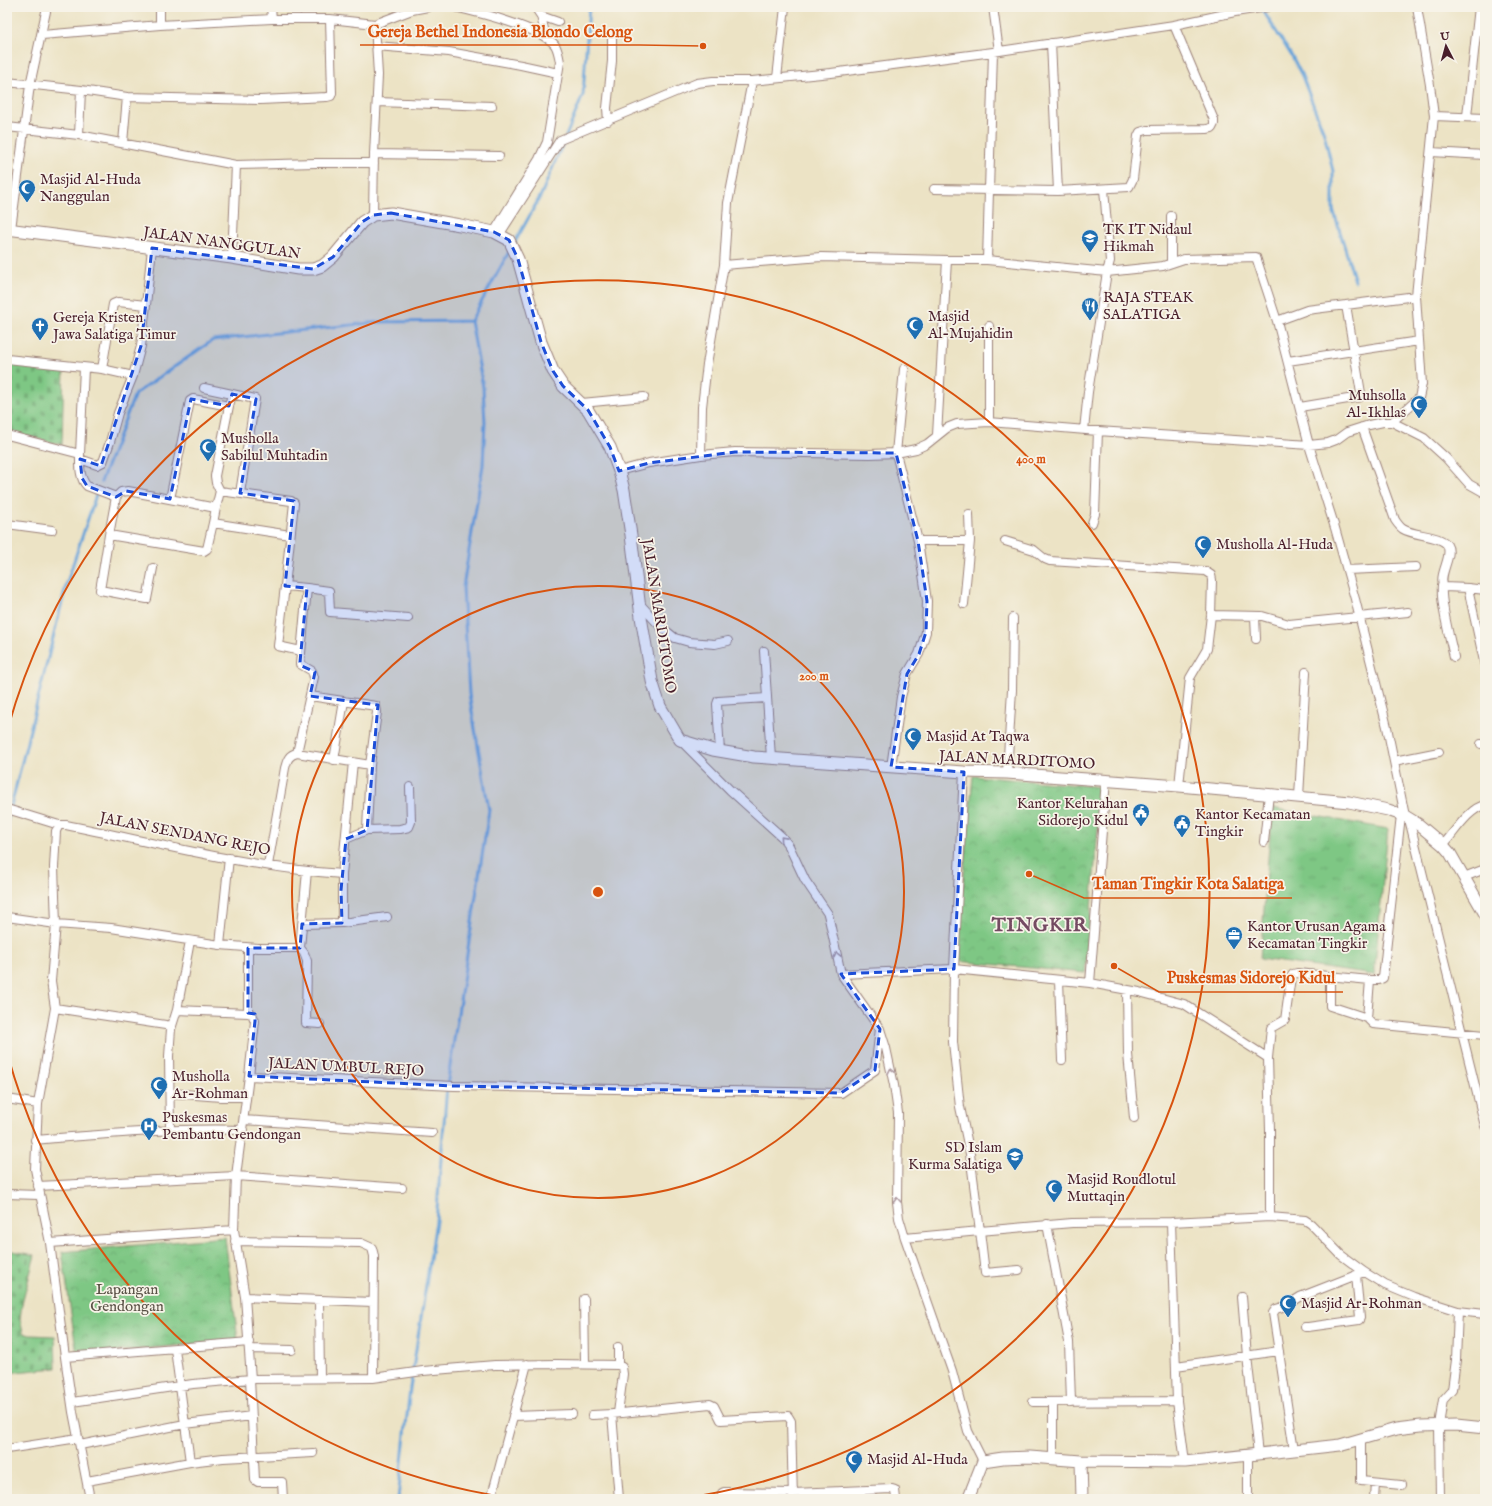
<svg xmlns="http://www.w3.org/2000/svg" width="1492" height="1506" font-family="'IM FELL English',serif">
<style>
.grass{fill:url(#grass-tufts);stroke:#647358}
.cemetery{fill:url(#cemetery-stones);stroke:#647358}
.park{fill:url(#park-crowns);stroke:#647358}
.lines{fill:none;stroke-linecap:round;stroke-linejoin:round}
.stream{stroke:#69a4d9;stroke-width:3}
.street-casing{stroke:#9b8178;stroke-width:10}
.secondary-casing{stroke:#9b8178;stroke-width:13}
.street{stroke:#fff;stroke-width:8}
.secondary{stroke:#fff;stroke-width:11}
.oneway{stroke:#ae9aa0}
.marked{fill:#1d4ed8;fill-opacity:0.2;stroke:#1d4ed8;stroke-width:3;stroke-dasharray:8 5;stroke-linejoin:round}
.ring{fill:none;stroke:#d8530f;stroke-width:2}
.labels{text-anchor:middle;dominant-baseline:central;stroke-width:3.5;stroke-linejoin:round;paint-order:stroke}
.poi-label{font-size:15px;fill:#4a1f2b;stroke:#f7f3e8;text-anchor:start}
.street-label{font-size:15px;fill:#4a1f2b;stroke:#f7f3e8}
.park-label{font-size:15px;fill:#5a5146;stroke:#f7f3e8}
.district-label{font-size:19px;font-weight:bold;letter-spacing:1px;fill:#744b62;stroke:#f7f3e8}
.centre{fill:#d8530f;stroke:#f7f3e8;stroke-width:2}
.ring-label{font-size:12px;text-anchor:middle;font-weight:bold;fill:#d8530f;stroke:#f7f3e8;stroke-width:3.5;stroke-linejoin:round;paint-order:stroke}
.leader{fill:none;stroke:#d8530f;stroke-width:1.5}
.callout-dot{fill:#d8530f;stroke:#f7f3e8;stroke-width:1.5}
.callout-label{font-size:16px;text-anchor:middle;font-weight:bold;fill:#d8530f;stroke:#f7f3e8;stroke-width:3.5;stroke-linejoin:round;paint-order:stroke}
</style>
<defs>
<pattern id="grass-tufts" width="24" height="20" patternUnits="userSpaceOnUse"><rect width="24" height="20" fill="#7ec784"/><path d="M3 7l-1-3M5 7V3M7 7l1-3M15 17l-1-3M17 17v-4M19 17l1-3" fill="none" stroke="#6eaa72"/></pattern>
<pattern id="cemetery-stones" width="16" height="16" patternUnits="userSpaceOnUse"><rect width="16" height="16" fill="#7ec784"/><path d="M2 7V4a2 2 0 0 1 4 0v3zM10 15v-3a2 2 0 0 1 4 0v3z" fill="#6eaa72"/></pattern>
<pattern id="park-crowns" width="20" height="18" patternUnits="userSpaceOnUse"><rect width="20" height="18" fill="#7ec784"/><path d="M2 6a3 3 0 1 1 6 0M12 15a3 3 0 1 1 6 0" fill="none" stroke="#6eaa72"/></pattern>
</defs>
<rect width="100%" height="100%" fill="#f7f3e8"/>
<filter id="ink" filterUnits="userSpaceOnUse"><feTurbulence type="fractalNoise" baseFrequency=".025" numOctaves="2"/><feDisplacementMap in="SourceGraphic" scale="8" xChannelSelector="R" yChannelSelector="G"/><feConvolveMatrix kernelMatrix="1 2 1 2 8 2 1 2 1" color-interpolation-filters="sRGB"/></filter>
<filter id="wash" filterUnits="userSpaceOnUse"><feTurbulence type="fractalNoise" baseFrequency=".012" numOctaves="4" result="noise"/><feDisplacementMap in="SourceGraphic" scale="16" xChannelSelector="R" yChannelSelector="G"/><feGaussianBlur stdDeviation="0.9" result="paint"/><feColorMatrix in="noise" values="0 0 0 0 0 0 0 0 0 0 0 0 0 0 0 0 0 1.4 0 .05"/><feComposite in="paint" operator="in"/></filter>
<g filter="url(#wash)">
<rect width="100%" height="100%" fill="#ece3c5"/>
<path class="grass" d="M1272 808 1388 829 1374 975 1260 959Z"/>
<path class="cemetery" d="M7 362 64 368 62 445 7 431Z
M7 1250 35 1255 22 1304 20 1319 23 1333 30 1335 55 1336 56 1368 7 1373Z"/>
<path class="park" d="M973 776 1102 787 1085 973 956 961Z
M225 1237 238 1340 77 1355 62 1252Z"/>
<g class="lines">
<path class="stream" d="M1262 9 1293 58 1302 76 1324 133 1333 171V209L1355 281
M566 136 583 95 589 7
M514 244 541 195 564 141
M101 482 135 394 213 340 379 322 471 321
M7 822 67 582 97 492
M398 1499 410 1388 436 1221 447 1086 489 810 469 694 463 587 483 465 485 422 483 387 471 321 510 250"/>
</g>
</g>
<g filter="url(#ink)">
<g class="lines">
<g class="street-casing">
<path id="street" d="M160 7V25
M271 7 272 19
M455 7C477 12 541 28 555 45 558 50 559 56 560 62L547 142 539 159 494 232
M535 7 541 16 546 38
M993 7 999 51
M541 16 558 22
M42 35 160 25 272 19H330L375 24 412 10 428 7
M1051 43 1058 191
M376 46 449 52 521 65 558 73
M777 78 785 7
M7 82 81 90 127 97
M377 102 492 106
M1434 116 1485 118
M1467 116 1479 7
M608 121 607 108 612 61V35
M7 127 79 135 236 165 316 163H374
M79 135 81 90
M123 143 127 97 260 100 327 97 331 96 332 93 330 19
M1431 152 1485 155
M374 154 499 156
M934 189 1058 191 1129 187 1133 179 1138 136 1140 132 1147 130 1207 129 1212 128 1214 124V120L1174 25
M1104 189 1110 261 1107 272 1163 266 1184 259 1256 257 1277 321
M373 215 374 154 378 75 375 24
M1171 216V263
M11 229 30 85 47 7
M499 235 560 140 697 83 713 81H752L831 73 993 52 1174 25 1235 12 1267 7
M232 258 236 165
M987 260 1107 272 1088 392 1084 430
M724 265 821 257 947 260
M7 359 102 369 113 304 118 302 146 305 152 248
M1288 361 1419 341
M133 376 141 346 146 305
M204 388 232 394
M582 403 644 397
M229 406 232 394 255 399 240 493
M1300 407 1360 397 1361 393 1346 305
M989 422V326
M1392 422 1419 398 1422 384 1416 296 1434 116 1430 85 1417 7
M1362 427 1395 520C1397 523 1400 527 1403 529 1414 536 1441 535 1447 545 1454 556 1437 575 1444 587L1468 588 1485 590
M7 435 80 454C80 465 79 478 87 486L116 497
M937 435 947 260H987L993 52
M80 454 84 368
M701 455 702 407 707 364 724 265 728 203 752 81
M80 459 97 465 103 462 110 442 118 413 133 376 102 369
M619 471 649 463 701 455 735 452 870 454 896 453 916 449 927 444 947 428 957 424 989 422 1098 431 1309 445 1328 443 1336 440 1347 432 1369 425 1383 422H1392L1424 438 1446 458 1469 484 1485 493
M220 491 291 501 294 503 285 586 307 588 300 664 312 671 314 677 297 753
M216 508 213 523 290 535
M1092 523 1095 514 1098 431
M7 524 52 530
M109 535 204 551 207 549 213 523
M918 541H970L969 514
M1005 541 1034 550 1045 559 1050 561 1205 571 1211 575 1212 580 1211 615 1207 649 1190 678 1179 786
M153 568 147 599 100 590 109 535 116 497 121 492 128 491 216 508 220 491 216 483 215 476 229 406 193 399 190 401 170 499
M1347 570 1416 567
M1442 585C1440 603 1450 638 1454 657
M285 586 278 646 301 651
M307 588 329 591 330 612 408 618
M1468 588 1485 666
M639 603 660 626 675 638 689 642 715 644 728 641
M964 604 970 541
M1211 615 1262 616 1289 624 1408 612
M1255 616 1256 639
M764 651 771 758
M310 696 376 706 377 712 370 765
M682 742 730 790 782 837 789 846 805 880 828 914 841 974 880 1029 886 1048 894 1085 898 1113 897 1202 899 1218 905 1238 952 1371 968 1431 983 1461
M1481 744H1485
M720 752 717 704 718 701 767 698
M334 760 344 701
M1394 761 1439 752
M891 767 901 697 907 674 919 654 926 632 927 601 918 541 896 453 904 369
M964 772 954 969 953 1042 960 1107 970 1154 980 1231 1072 1223 1171 1222 1270 1217 1305 1220 1311 1224 1341 1255 1364 1272 1385 1285 1414 1297 1458 1311 1485 1314
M1007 773 1012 690 1013 618
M1299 797 1306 672
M7 809 59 825H66C156 843 251 868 342 874
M1405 816 1387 727 1355 599 1335 528 1309 445 1277 321 1307 310 1416 296
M1409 819 1485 1126
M59 825 56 831 54 867 56 924 51 981 55 1008 38 1104 35 1169 50 1243 65 1357 73 1412 90 1499
M346 839 367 830 400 829 409 827 411 822 410 787
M1264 842 1269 794
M1443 845C1454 833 1469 808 1485 805
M268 865 285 768C287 761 288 755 297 753L370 765 367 830
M1464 877 1485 869
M7 917 56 924 111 928 220 945 258 948H300L307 871
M342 923V874L353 762
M302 924 342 923 387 917
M220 945 229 858
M300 948 304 953 307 961 306 1023 320 1024
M841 974 954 969 1090 983 1139 992 1184 1004 1268 1058 1270 1130V1217
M1330 976V1006L1367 1018 1373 1024 1485 1035
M1059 980 1062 1060
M1090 983 1106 780
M1127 990 1128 1054 1134 1118
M55 1008 172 1026
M177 1010 248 1013V948
M248 1013 252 1014 255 1021 249 1076
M1367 1018 1370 980
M1268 1058 1271 1028 1285 1020 1291 977 1293 974 1297 973 1370 980H1379L1383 978 1401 815
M170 1093 221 1097H246
M7 1099 38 1104
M244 1120 432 1133
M170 1130 169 1056 171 1029 177 1010 190 941
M35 1140C105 1134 173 1128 243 1130
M38 1186 236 1176 402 1188
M7 1194 39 1195
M1171 1222 1177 1401 1185 1462
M1047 1224 1069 1342 1071 1402
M905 1238 980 1231 985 1273 1019 1270
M235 1241 361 1243 372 1248 374 1256 373 1378
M50 1243 234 1230
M245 1297 373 1302
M1242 1297 1247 1356 1258 1454
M584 1299 585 1364
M319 1300 320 1378
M1305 1327H1308L1359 1320 1360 1318 1356 1275
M618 1347V1365
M175 1349 190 1462
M249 1349 292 1350
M65 1357 249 1342
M1176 1366 1279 1351
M250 1379 255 1480 258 1482H282L283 1499
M251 1379 245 1297 234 1230 236 1176 249 1076 454 1086 841 1093 875 1070 880 1029
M72 1402 193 1384 251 1379 373 1378 423 1371 495 1365 557 1364 618 1365 622 1367 623 1374 618 1413
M1033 1402 1177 1401
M1053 1402V1459
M612 1414 619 1499
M592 1415 612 1414 710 1404 714 1406 721 1420 788 1416 791 1421 793 1499
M513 1416 572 1414
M1361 1440V1481L1401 1485
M80 1445 185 1424 252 1416
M7 1449 78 1438
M1294 1450 1273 1313 1276 1309 1286 1306 1300 1297 1364 1272
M87 1481 190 1462 223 1458 313 1453
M491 1499 527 1364
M721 1499 722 1493 724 1492 793 1493 892 1489 895 1490 896 1499
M1248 1499V1456
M1374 1499 1375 1483
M1440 1499 1439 1425 1443 1400 1452 1390 1456 1360 1458 1311"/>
</g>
<g class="secondary-casing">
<path id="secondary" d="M7 229 232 258 298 269H313L322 266 333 257 362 222 373 215 391 213 460 225 494 232 509 240 518 259 541 342 553 371 563 386 588 410 610 447 619 471 624 490 631 535 641 617 652 681 660 706 680 740 713 750 754 757 964 772 1007 773 1179 786 1349 802 1388 810 1405 816 1418 824 1443 845 1450 853 1485 914
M1081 1461 1082 1499
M968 1499 983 1461 1003 1458 1030 1457 1081 1461 1185 1462 1340 1445 1396 1429 1421 1426 1456 1425 1485 1428"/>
</g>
<use href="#street" class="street"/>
<use href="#secondary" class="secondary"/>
</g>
<defs><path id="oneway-chevron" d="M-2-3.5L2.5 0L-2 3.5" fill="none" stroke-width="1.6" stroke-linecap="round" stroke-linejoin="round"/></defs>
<g class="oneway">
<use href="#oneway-chevron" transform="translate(783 839) rotate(-132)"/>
<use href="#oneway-chevron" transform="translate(837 955) rotate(-102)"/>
<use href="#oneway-chevron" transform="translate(891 1071) rotate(-102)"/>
<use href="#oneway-chevron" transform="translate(897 1200) rotate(-93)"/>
</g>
</g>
<path class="marked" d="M391 213 494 232 509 240 518 259 541 342 553 371 563 386 588 410 610 447 619 471 649 463 735 452 896 453 918 541 927 601 926 632 919 654 907 674 891 767 964 772 954 969 841 974 880 1029 875 1070 841 1093 454 1086 249 1076 255 1021V1014L248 1013V948H300L302 924 342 923 341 890 346 839 367 830 378 705 310 696 315 672 302 666 300 662 307 588 285 586 294 501 240 493 256 399 232 394 229 406 191 399 170 499 126 491 116 497 87 486 82 478 80 459 101 466 141 346 152 248 313 269 333 257 362 222 373 215Z"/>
<g class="ring">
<circle cx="598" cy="892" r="306"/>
<path d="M518 1499A612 612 0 0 1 8 1056M8 728A612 612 0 1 1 678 1499"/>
</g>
<defs>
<g id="mosque-pin" transform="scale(0.9)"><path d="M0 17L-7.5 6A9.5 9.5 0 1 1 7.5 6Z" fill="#1f6fb2" stroke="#f7f3e8"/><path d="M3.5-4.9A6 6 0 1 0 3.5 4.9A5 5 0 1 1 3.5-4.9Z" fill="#fff"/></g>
<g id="school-pin" transform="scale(0.9)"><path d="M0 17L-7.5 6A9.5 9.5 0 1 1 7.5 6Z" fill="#1f6fb2" stroke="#f7f3e8"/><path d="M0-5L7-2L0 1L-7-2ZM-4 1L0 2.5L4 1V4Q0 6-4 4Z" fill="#fff"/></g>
<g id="restaurant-pin" transform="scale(0.9)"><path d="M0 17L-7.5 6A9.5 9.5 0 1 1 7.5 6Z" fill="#1f6fb2" stroke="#f7f3e8"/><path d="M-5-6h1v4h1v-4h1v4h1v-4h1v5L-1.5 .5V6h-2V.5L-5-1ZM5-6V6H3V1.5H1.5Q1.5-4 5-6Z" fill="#fff"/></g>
<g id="church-pin" transform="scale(0.9)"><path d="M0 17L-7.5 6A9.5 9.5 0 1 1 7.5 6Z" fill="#1f6fb2" stroke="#f7f3e8"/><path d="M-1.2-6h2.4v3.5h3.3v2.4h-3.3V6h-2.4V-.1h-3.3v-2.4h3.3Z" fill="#fff"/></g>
<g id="civic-pin" transform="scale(0.9)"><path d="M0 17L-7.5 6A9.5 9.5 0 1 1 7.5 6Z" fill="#1f6fb2" stroke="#f7f3e8"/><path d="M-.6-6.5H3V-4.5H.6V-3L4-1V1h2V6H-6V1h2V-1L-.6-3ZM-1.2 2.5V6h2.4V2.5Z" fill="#fff"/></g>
<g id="office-pin" transform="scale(0.9)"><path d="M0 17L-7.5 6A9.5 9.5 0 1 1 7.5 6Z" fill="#1f6fb2" stroke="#f7f3e8"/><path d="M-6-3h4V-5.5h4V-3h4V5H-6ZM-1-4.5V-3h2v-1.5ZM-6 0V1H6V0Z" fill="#fff"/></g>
<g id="hospital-pin" transform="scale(0.9)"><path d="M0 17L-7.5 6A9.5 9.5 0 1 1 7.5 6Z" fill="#1f6fb2" stroke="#f7f3e8"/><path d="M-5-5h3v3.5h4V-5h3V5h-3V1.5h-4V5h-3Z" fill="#fff"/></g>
</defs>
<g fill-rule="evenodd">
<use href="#mosque-pin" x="27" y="188"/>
<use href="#school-pin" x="1090" y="238"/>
<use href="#restaurant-pin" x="1090" y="306"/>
<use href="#mosque-pin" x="915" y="325"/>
<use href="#church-pin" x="40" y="326"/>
<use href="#mosque-pin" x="1419" y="404"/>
<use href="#mosque-pin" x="208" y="447"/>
<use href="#mosque-pin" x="1203" y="544"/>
<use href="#mosque-pin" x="913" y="736"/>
<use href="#civic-pin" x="1141" y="812"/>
<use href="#civic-pin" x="1182" y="823"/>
<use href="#office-pin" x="1234" y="935"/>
<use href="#mosque-pin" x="159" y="1085"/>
<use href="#hospital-pin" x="149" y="1126"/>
<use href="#school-pin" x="1015" y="1156"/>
<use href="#mosque-pin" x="1054" y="1188"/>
<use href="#mosque-pin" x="1288" y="1303"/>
<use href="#mosque-pin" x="854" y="1459"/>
</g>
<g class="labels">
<g class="poi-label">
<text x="40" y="179">Masjid Al-Huda<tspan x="40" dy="17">Nanggulan</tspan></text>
<text x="1103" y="229">TK IT Nidaul<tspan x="1103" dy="17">Hikmah</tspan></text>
<text x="1103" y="297">RAJA STEAK<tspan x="1103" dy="17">SALATIGA</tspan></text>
<text x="928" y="316">Masjid<tspan x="928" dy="17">Al-Mujahidin</tspan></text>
<text x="53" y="317">Gereja Kristen<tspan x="53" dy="17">Jawa Salatiga Timur</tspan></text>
<text x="1406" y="395" text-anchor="end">Muhsolla<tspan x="1406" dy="17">Al-Ikhlas</tspan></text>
<text x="221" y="438">Musholla<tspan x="221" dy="17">Sabilul Muhtadin</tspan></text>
<text x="1216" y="544">Musholla Al-Huda</text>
<text x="926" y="736">Masjid At Taqwa</text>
<text x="1128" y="803" text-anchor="end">Kantor Kelurahan<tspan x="1128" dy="17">Sidorejo Kidul</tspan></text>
<text x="1195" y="814">Kantor Kecamatan<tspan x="1195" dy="17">Tingkir</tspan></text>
<text x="1247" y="926">Kantor Urusan Agama<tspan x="1247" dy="17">Kecamatan Tingkir</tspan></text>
<text x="172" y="1076">Musholla<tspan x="172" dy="17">Ar-Rohman</tspan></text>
<text x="162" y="1117">Puskesmas<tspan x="162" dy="17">Pembantu Gendongan</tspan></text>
<text x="1002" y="1147" text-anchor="end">SD Islam<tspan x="1002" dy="17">Kurma Salatiga</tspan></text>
<text x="1067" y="1179">Masjid Roudlotul<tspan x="1067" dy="17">Muttaqin</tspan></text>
<text x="1301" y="1303">Masjid Ar-Rohman</text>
<text x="867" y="1459">Masjid Al-Huda</text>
</g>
<g class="street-label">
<text transform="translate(222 243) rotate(8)">JALAN NANGGULAN</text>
<text transform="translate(659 616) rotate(81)">JALAN MARDITOMO</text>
<text transform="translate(1017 760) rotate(3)">JALAN MARDITOMO</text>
<text transform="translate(185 834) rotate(11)">JALAN SENDANG REJO</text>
<text transform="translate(346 1067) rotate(3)">JALAN UMBUL REJO</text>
</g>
<g class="park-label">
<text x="127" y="1289">Lapangan<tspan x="127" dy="17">Gendongan</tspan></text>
</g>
<g class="district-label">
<text x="1040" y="926">TINGKIR</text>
</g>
</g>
<circle cx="598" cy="892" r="6" class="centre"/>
<g class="ring-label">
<text x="1031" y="463">400 m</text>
<text x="814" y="680">200 m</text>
</g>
<path class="leader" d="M703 46L640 45H360M1029 874L1084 898H1292M1114 966L1159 992H1343"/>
<g class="callout-dot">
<circle cx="703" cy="46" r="4"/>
<circle cx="1029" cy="874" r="4"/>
<circle cx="1114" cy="966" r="4"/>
</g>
<g class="callout-label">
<text x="500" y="37">Gereja Bethel Indonesia Blondo Celong</text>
<text x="1188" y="889">Taman Tingkir Kota Salatiga</text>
<text x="1251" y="983">Puskesmas Sidorejo Kidul</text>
</g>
<rect width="1492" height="1506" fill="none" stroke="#f7f3e8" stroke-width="24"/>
<g transform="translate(1446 46) rotate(354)" stroke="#f7f3e8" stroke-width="3" paint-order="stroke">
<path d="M0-3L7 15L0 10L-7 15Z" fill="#4a1f2b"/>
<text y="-6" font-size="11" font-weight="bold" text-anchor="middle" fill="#4a1f2b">U</text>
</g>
</svg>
